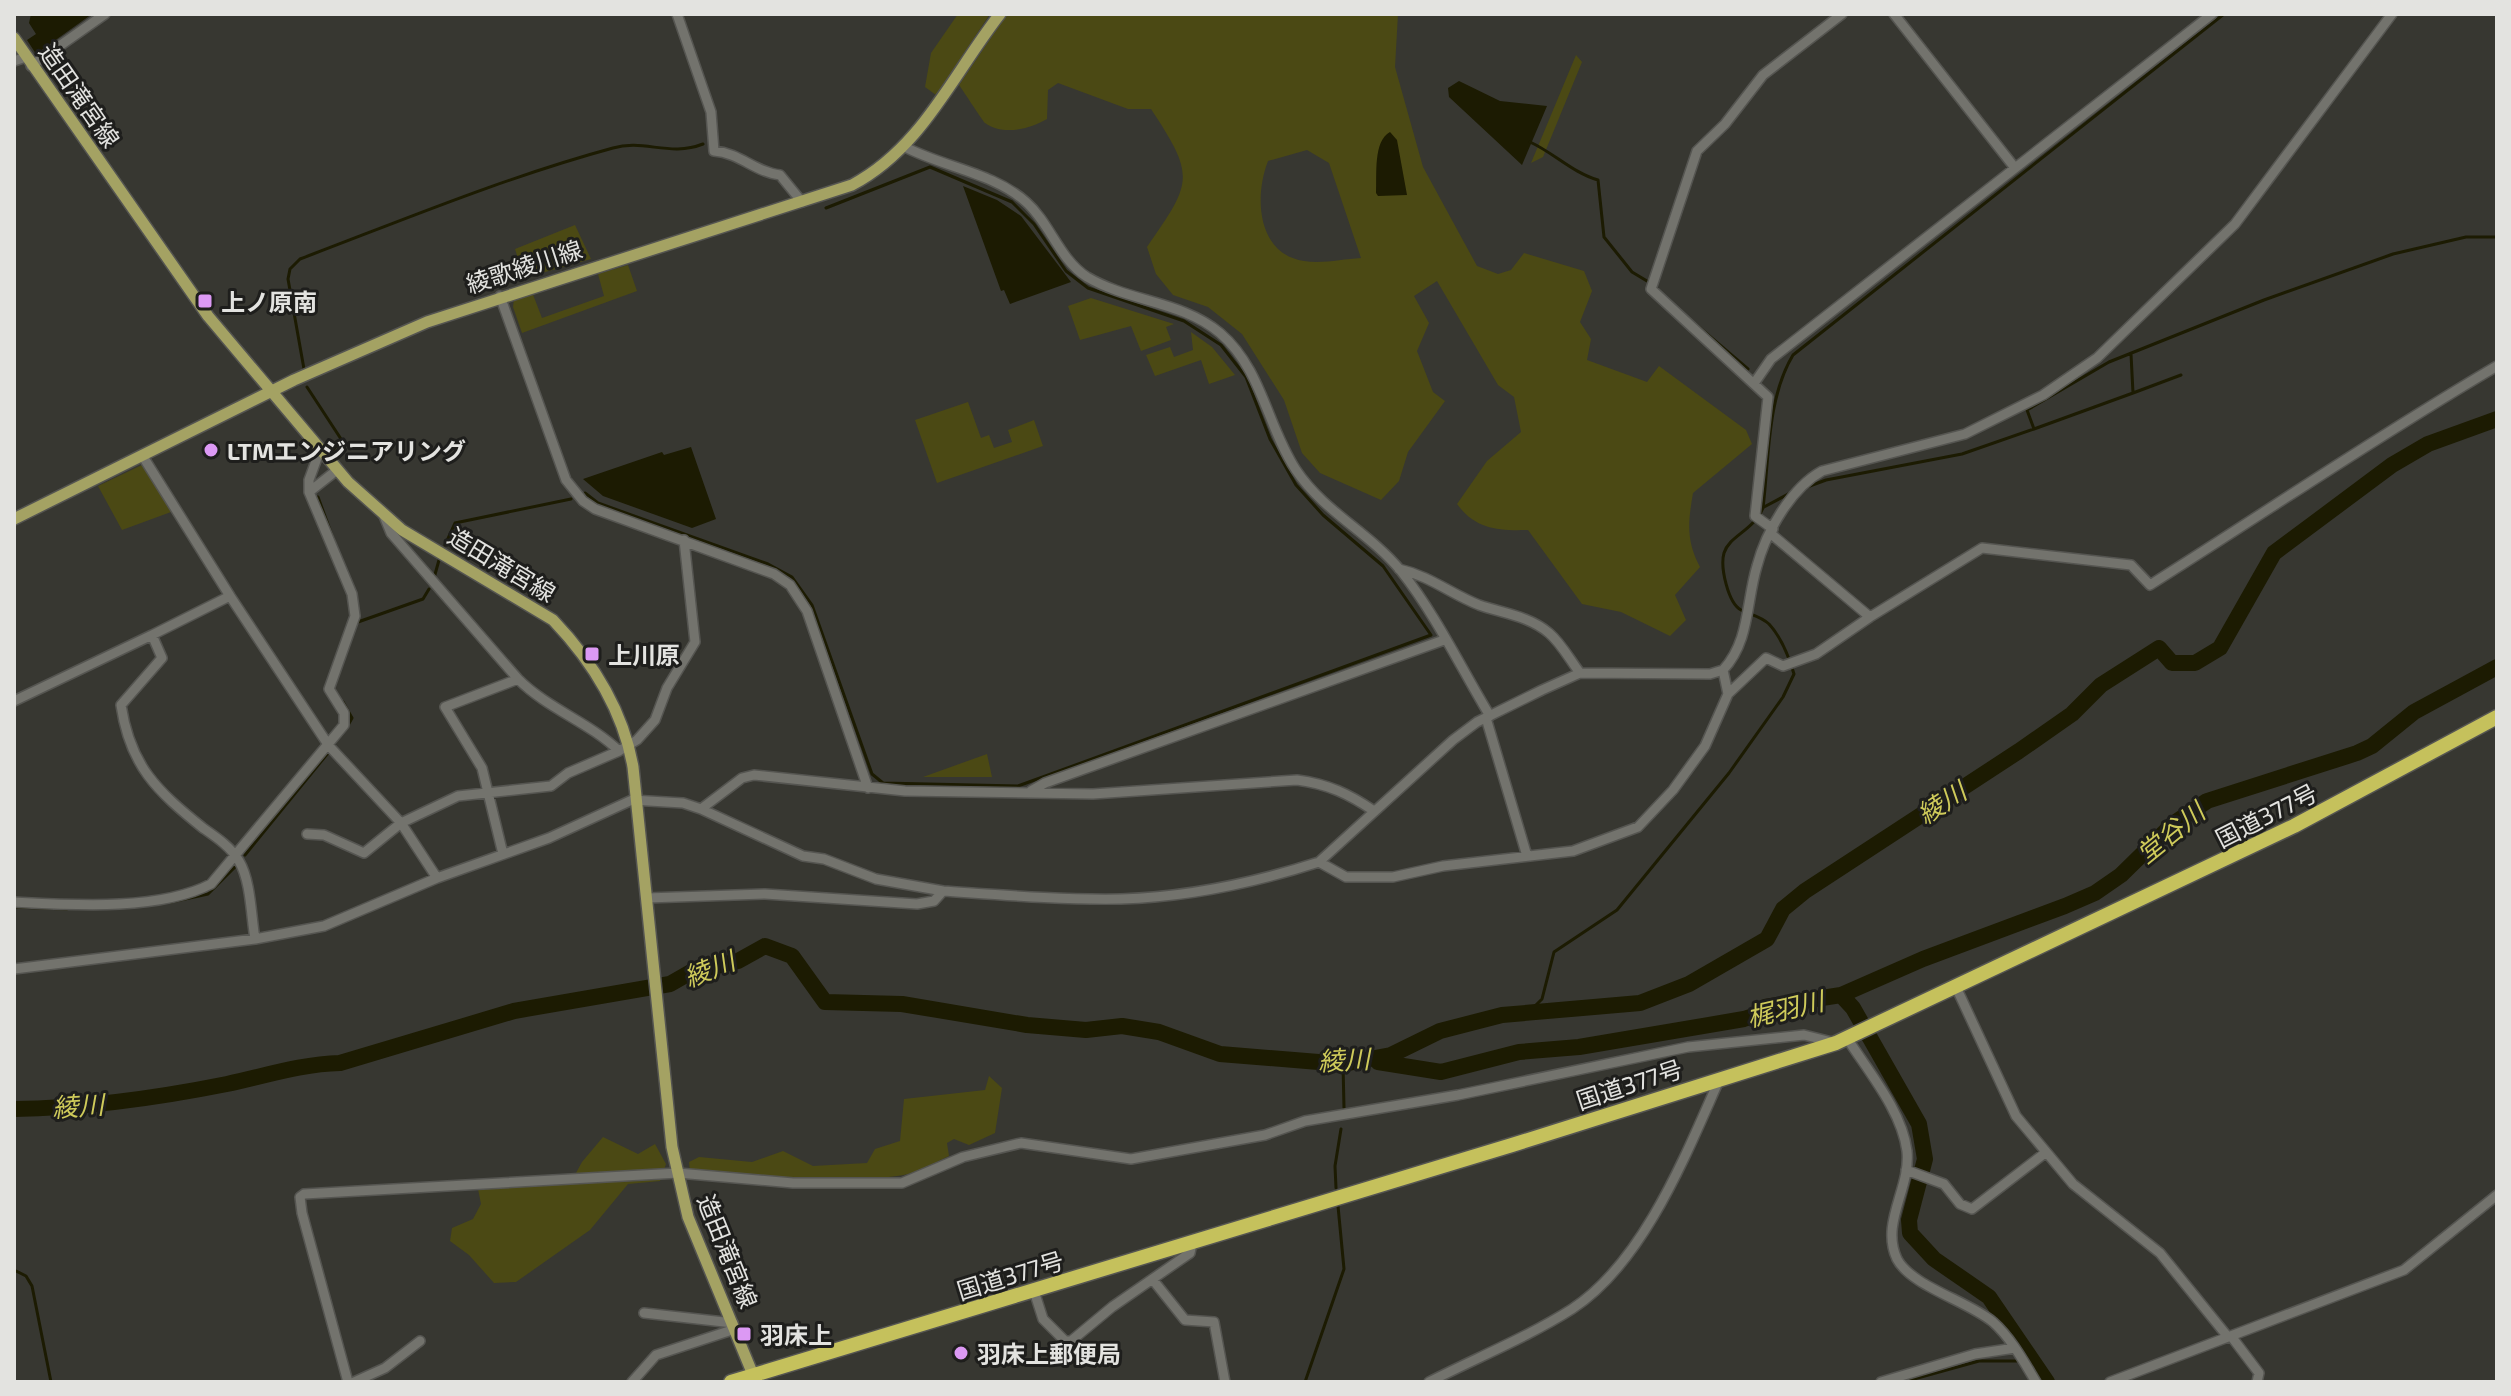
<svg xmlns="http://www.w3.org/2000/svg" width="2511" height="1396" font-family="'Exo 2','Noto Sans JP',sans-serif">
<style>
.green{fill:#4b4914;fill-rule:evenodd}
.water{fill:#1c1b02}
.lines{fill:none;stroke-linecap:round;stroke-linejoin:round}
.stream{stroke:#1c1b02;stroke-width:3}
.river{stroke:#1c1b02;stroke-width:16}
.minor-casing{stroke:#555551;stroke-width:12}
.major-casing{stroke:#555551;stroke-width:14}
.highway-casing{stroke:#555551;stroke-width:17}
.minor{stroke:#73736d;stroke-width:9}
.major{stroke:#a4a263;stroke-width:11}
.highway{stroke:#c5c15c;stroke-width:14}
.poi-dot{fill:#dc99f4;stroke:#1e1e1c;stroke-width:3}
.labels{text-anchor:middle;dominant-baseline:central;stroke-width:6;stroke-linejoin:round;paint-order:stroke}
.street-label{font-size:24px;fill:#e3e3e0;stroke:#1e1e1c}
.poi-label{font-size:24px;font-weight:bold;fill:#e3e3e0;stroke:#1e1e1c;text-anchor:start}
.water-label{font-size:26px;font-style:italic;fill:#cfcb5a;stroke:#1e1e1c}
</style>
<rect width="100%" height="100%" fill="#373731"/>
<path class="green" d="M958 14H990L936 95 925 87 931 53Z
M1007 14H1398L1395 67 1423 167 1477 266 1498 274 1511 270 1524 253 1584 271 1592 291 1580 322 1591 339 1587 360 1647 382 1659 366 1746 430 1752 444 1693 493C1688 522 1686 541 1700 567L1675 595 1686 620 1670 636 1621 612 1582 604 1528 530C1498 531 1475 529 1457 504L1487 461 1521 432 1514 397 1498 385 1437 281 1414 296 1429 323 1417 351 1433 392 1445 401 1408 452 1399 481 1381 500 1320 473 1302 453 1284 400 1242 334 1208 307 1173 295 1156 274 1147 247C1192 182 1196 177 1151 109H1128L1058 83 1048 90 1047 119C1030 129 1003 136 985 123 982 120 964 92 959 85ZM1307 150 1329 163 1361 258C1343 259 1322 264 1304 261 1257 254 1254 197 1268 161Z
M1576 55 1582 62 1543 157 1531 163Z
M575 225 591 259 524 278 515 249Z
M628 265 637 291 522 333 513 307 514 299 532 292 542 318 604 296 598 274Z
M1091 298 1174 324 1166 327 1171 340 1141 351 1131 326 1080 340 1068 306Z
M1191 332 1212 347 1235 375 1209 384 1201 360 1155 376 1146 355 1170 347 1174 357 1193 350Z
M968 402 981 438 989 435 994 448 1012 442 1008 430 1034 420 1043 446 937 483 915 420Z
M144 464 171 512 122 530 98 486Z
M987 754 992 777H923Z
M989 1076 1002 1088 995 1133 969 1145 954 1139 947 1143 949 1156C932 1164 915 1174 897 1176 830 1185 758 1175 690 1173L689 1162 699 1157 752 1162 783 1151 813 1166 867 1163 875 1149 900 1141 904 1099 985 1090Z
M603 1137 638 1154 655 1144 666 1164 660 1181 628 1184 590 1230 516 1282 494 1283 469 1255 450 1241 452 1228 473 1219 481 1204 478 1189 570 1184 582 1162Z"/>
<path class="water" d="M31 14H92L36 54 27 40 36 34 29 23Z
M1459 81 1500 101 1547 106 1522 165 1449 97 1448 88Z
M1390 132 1397 140 1407 195 1378 196 1376 193C1377 175 1373 141 1390 132Z
M963 186 997 200 1021 216 1071 282 1010 304 1004 290 1001 291Z
M691 447 716 519 692 528 603 496 583 479 662 452 664 455Z"/>
<g class="lines">
<path class="stream" d="M1530 142C1554 153 1573 173 1598 180L1604 237 1632 272 1647 281
M1687 317 1748 369
M304 369 288 279 290 269 300 259C403 220 506 177 613 148 644 139 670 157 703 144
M307 387 341 439 333 450
M2133 393 2181 375
M2034 429 2133 393 2131 354
M1807 487 1826 480 1962 454 2034 429 2027 410 2109 362 2264 300 2393 254 2466 237H2497
M585 493 598 503 768 564 792 577 812 605 872 774 883 783 1018 786 1431 635 1383 566 1323 515 1296 485 1270 439 1246 377 1221 345 1184 321 1088 288 1066 271 1034 224 1012 202 930 167 826 208
M318 497 334 541
M1764 507 1792 492
M445 545 455 523 571 499
M434 578 439 560
M358 622 423 599 429 589
M343 702 352 718 347 727
M245 855 328 753
M171 902 208 894 235 867
M14 907 67 909
M1529 1012 1542 999 1554 952 1617 910 1729 773 1783 697 1794 674C1789 657 1781 637 1769 624 1760 616 1751 615 1741 610 1728 603 1720 567 1724 553 1729 536 1753 531 1763 508 1769 459 1767 398 1793 355L2224 14
M1343 1064 1344 1108
M1336 1188 1335 1166 1341 1129
M14 1270 26 1276 32 1286 51 1382
M1305 1382 1344 1269 1338 1206
M1903 1382 1979 1361H2017"/>
<path class="river" d="M1841 995 1853 1008 1919 1124 1925 1159 1909 1220 1910 1233 1934 1259 1989 1297 2047 1382
M1378 1062 1441 1072 1519 1052 1579 1047 1744 1019 1759 1014 1765 1007 1841 995 1923 959 2065 906 2095 893 2121 875 2173 824 2207 801 2357 753 2372 746 2414 712 2497 667
M14 1109C85 1108 157 1098 227 1084 265 1076 301 1064 340 1063L514 1011 670 984 691 972 738 961 765 946 792 956 825 1002 902 1004 1027 1025 1086 1030 1122 1026 1159 1032 1220 1054 1343 1064 1391 1055 1440 1031 1502 1015 1640 1003 1689 984 1767 939 1783 909 1805 891 2019 751 2072 714 2101 685 2159 648 2172 663H2195L2220 648 2274 553 2392 465 2428 444 2497 419"/>
<g class="minor-casing">
<path id="minor" d="M677 14 711 112 714 151C740 153 755 172 780 175L802 202
M1894 14 2015 168
M14 61 26 57
M31 66 105 14
M905 147C943 167 994 173 1026 202 1050 223 1059 259 1087 277 1129 302 1182 301 1220 333 1262 369 1267 426 1296 470 1324 512 1370 533 1401 571 1436 615 1461 668 1490 716
M500 296 566 480 583 501 595 509 774 574 790 585 807 611 868 788
M1755 382 1771 359 2212 14
M142 455 230 596 152 635 162 658 121 705C130 766 157 791 203 828 216 837 231 847 239 861 251 881 251 916 255 939
M309 492 337 470
M384 516 391 533 518 679C548 709 589 722 619 751L637 740 655 720 667 688 695 642 684 540
M1773 529 1755 516 1768 397 1651 289 1697 151 1725 124 1763 75 1842 14
M1770 533 1870 617
M1399 569C1430 576 1451 594 1479 605 1502 613 1529 616 1549 633 1561 643 1570 660 1580 673
M230 596 329 746 401 823 437 878
M1728 694 1766 658 1783 666 1816 654 1870 617 1982 548 2131 565 2150 585C2266 512 2379 435 2497 366
M14 701 152 635
M1486 718 1527 856
M1031 791 1045 783 1444 640
M701 809 742 778 754 775 905 791 1093 794 1297 780C1328 784 1349 794 1374 811
M307 834 324 835 364 853 401 823 458 796 551 786 568 773 619 751
M503 854 482 768 445 707 518 679
M1319 862 1346 877H1393L1443 866 1573 851 1638 827 1673 790 1705 746 1728 694 1723 670
M647 898 765 894 917 904 934 901 943 891C1002 895 1061 900 1121 899 1186 897 1257 882 1319 862L1453 740 1477 722 1542 690 1580 673 1710 674 1723 670C1750 641 1746 602 1757 566 1766 532 1791 488 1822 471L1965 434 2043 395 2097 358 2235 224 2392 14
M14 902C72 905 159 911 211 884L344 725V713L329 689 355 616 352 594 309 492V480L320 450
M14 969 255 939 324 926 437 878 549 838 632 800 683 803 701 809 803 856 824 859 876 879 943 891
M1956 987 2016 1116 2073 1184 2160 1253 2228 1337
M1847 1038C1868 1071 1902 1111 1907 1151 1911 1188 1880 1223 1897 1259 1911 1286 1968 1301 1993 1322 2011 1338 2024 1362 2036 1382
M1906 1170 1944 1184 1960 1204 1972 1209 2045 1153
M1153 1280 1185 1320 1214 1322 1225 1382
M1034 1291 1043 1319 1065 1341H1071L1112 1307 1190 1253 1192 1243
M644 1313 733 1323
M2231 1336 2259 1373 2257 1382
M348 1382 302 1213 300 1197 304 1194 678 1173 793 1183H902L963 1157 1021 1143 1131 1159 1265 1135 1305 1121 1458 1095 1688 1047 1804 1035 1836 1043
M354 1382 385 1368 420 1341
M632 1382 656 1355 735 1329
M1429 1382C1476 1358 1528 1337 1572 1309 1644 1262 1686 1154 1720 1078
M1881 1382 1975 1354 2015 1348
M2110 1382 2404 1270 2497 1195"/>
</g>
<g class="major-casing">
<path id="major" d="M14 38 208 316 348 482 402 530 553 620C593 662 623 710 633 767L672 1147 688 1217 756 1382
M14 519 294 380 427 322 852 185C922 148 953 74 1000 14"/>
</g>
<g class="highway-casing">
<path id="highway" d="M731 1382 1512 1145 1836 1043 2294 826 2497 717"/>
</g>
<use href="#minor" class="minor"/>
<use href="#major" class="major"/>
<use href="#highway" class="highway"/>
</g>
<g class="poi-dot">
<rect x="197" y="293" width="16" height="16" rx="4"/>
<circle cx="211" cy="450" r="8"/>
<rect x="584" y="646" width="16" height="16" rx="4"/>
<rect x="736" y="1326" width="16" height="16" rx="4"/>
<circle cx="961" cy="1353" r="8"/>
</g>
<g class="labels">
<g class="street-label">
<text transform="translate(80 95) rotate(55)">造田滝宮線</text>
<text transform="translate(524 266) rotate(-18)">綾歌綾川線</text>
<text transform="translate(502 564) rotate(31)">造田滝宮線</text>
<text transform="translate(2266 815) rotate(-27)">国道377号</text>
<text transform="translate(1629 1084) rotate(-18)">国道377号</text>
<text transform="translate(728 1251) rotate(68)">造田滝宮線</text>
<text transform="translate(1010 1275) rotate(-17)">国道377号</text>
</g>
<g class="poi-label">
<text x="221" y="301">上ノ原南</text>
<text x="227" y="450">LTMエンジニアリング</text>
<text x="608" y="654">上川原</text>
<text x="760" y="1334">羽床上</text>
<text x="977" y="1353">羽床上郵便局</text>
</g>
<g class="water-label">
<text transform="translate(1941 802) rotate(-33)">綾川</text>
<text transform="translate(2170 832) rotate(-39)">堂谷川</text>
<text transform="translate(709 968) rotate(-22)">綾川</text>
<text transform="translate(1785 1008) rotate(-13)">梶羽川</text>
<text transform="translate(1344 1059) rotate(-3)">綾川</text>
<text transform="translate(78 1105) rotate(-4)">綾川</text>
</g>
</g>
<rect width="2511" height="1396" fill="none" stroke="#e3e3e0" stroke-width="32"/>
</svg>
